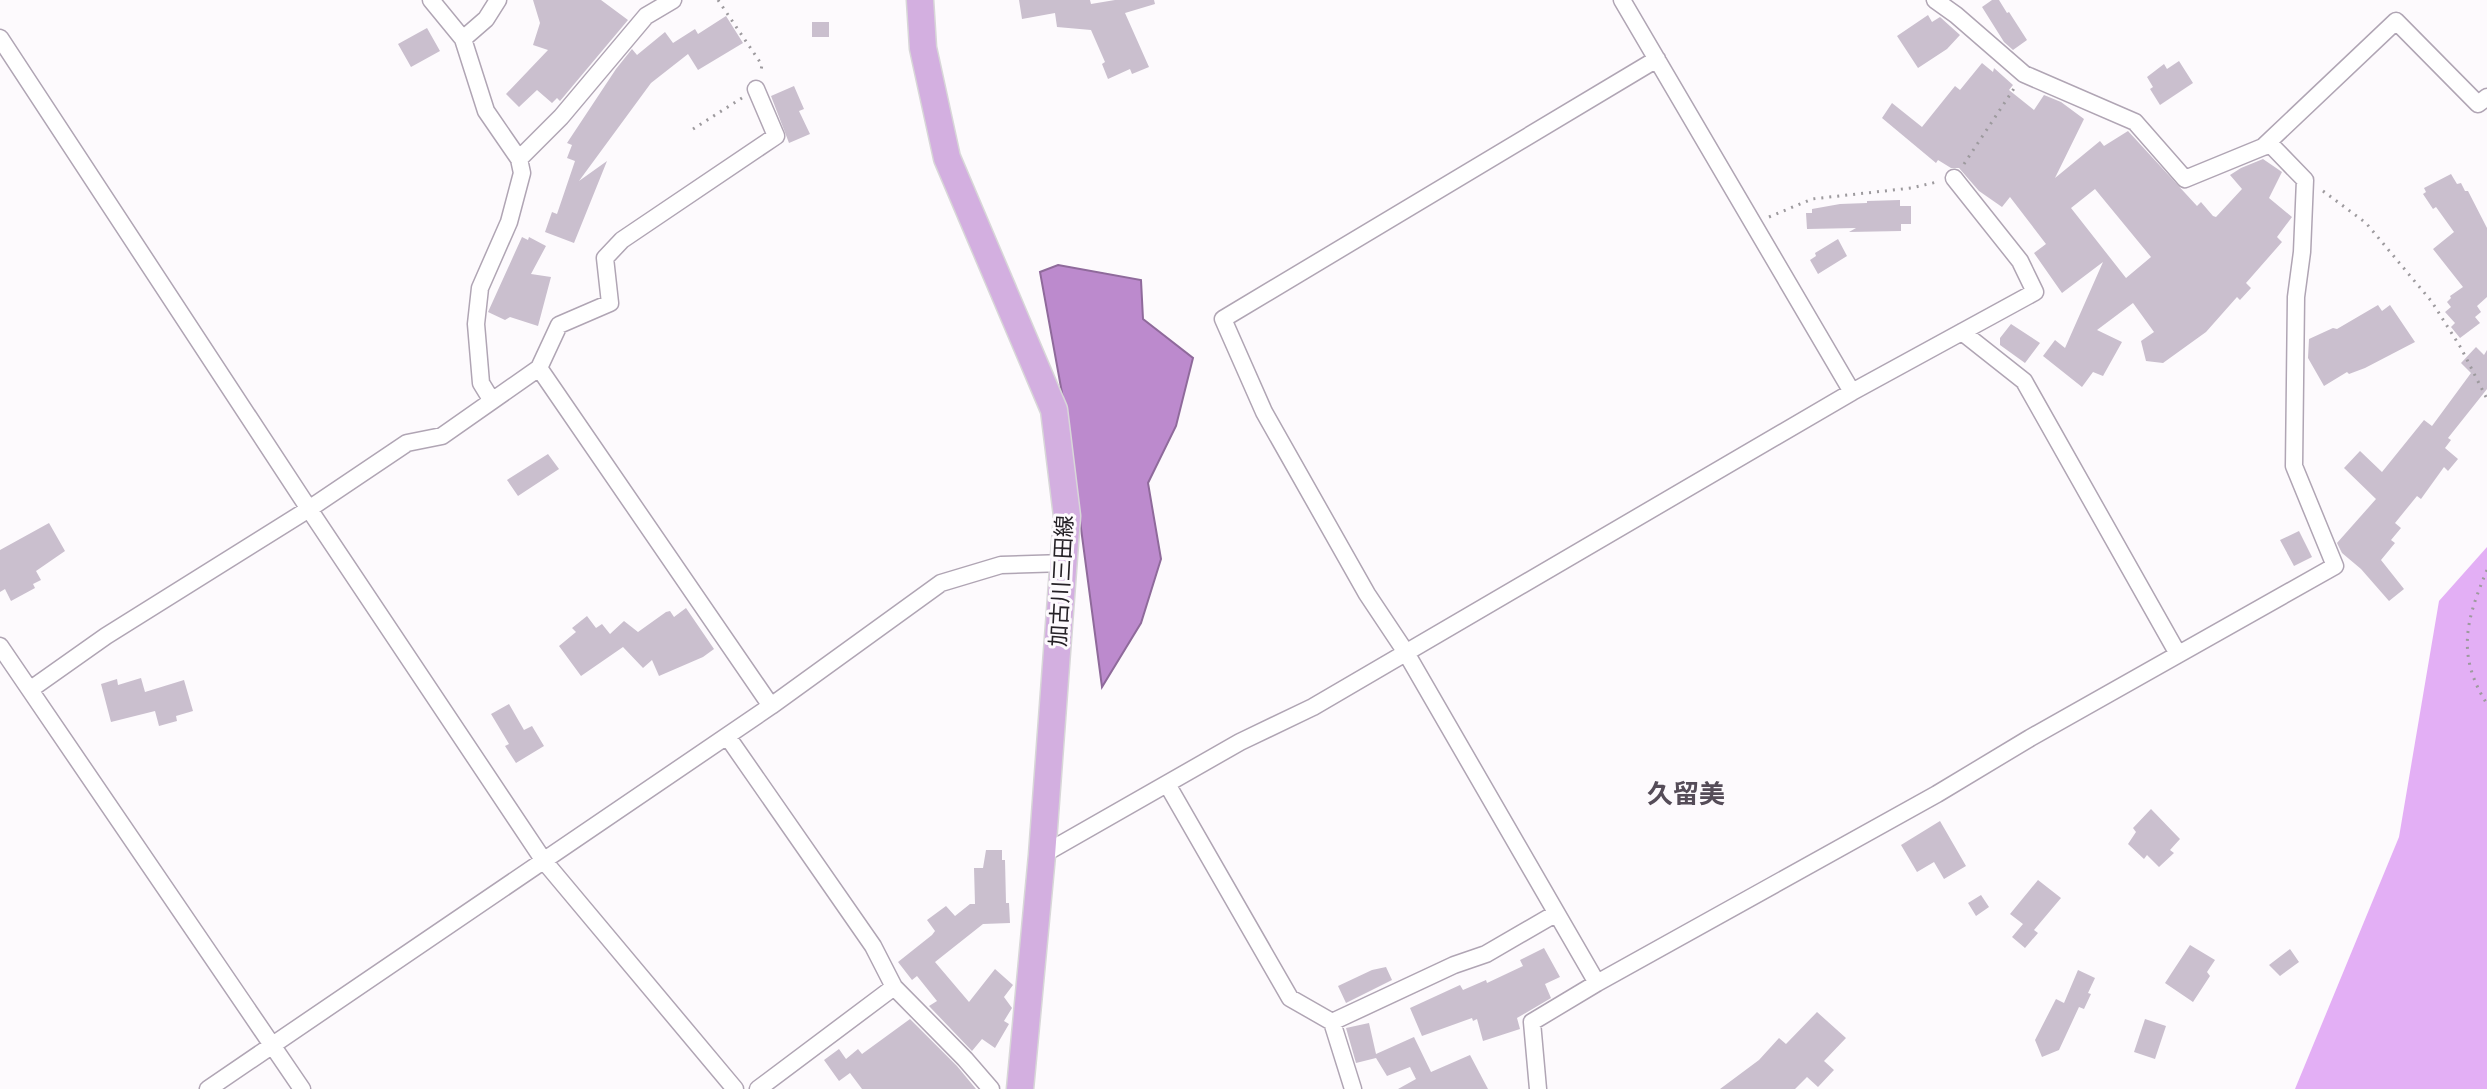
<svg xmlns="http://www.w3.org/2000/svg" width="2487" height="1089" font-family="Inter,'Noto Sans JP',sans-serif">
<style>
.forest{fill:#e3aff5}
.water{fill:#bc8acd;stroke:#8f6a9b;stroke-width:2}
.building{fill:#cabfce;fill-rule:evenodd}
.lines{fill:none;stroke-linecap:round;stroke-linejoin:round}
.street-casing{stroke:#b0a5b4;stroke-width:19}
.primary-casing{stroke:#d8d7d8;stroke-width:29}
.path{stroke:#9d9a9e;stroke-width:3;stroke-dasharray:2 6;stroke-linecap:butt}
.street{stroke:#fff;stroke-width:16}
.primary{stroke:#d3afe0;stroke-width:26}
.labels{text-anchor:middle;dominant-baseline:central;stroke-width:6;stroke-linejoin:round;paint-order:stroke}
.street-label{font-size:22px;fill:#252126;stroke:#fdfafd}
.quarter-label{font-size:26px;font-weight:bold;fill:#554c58;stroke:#fdfafd}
</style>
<rect width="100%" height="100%" fill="#fdfafd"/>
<path class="forest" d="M2487 547V1089H2295L2399 837 2439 601Z"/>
<path class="water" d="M1058 265 1141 280 1143 319 1193 358 1176 426 1148 483 1161 559 1141 623 1102 687 1066 415 1040 272Z"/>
<path class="building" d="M533 0H601L628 20 560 101 557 98 552 103 537 90 519 107 506 94 548 50 533 45 540 23Z
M1019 0H1090L1091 4 1115 0H1154L1155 4 1125 13 1149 67 1132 74 1130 69 1108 79 1102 64 1105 62 1091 30 1057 27 1055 13 1022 19Z
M1992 0H1999L2007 13 2009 12 2027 40 2013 50 2004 42 1982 7Z
M1928 15 1932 22 1940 17 1960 35 1947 49 1918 68 1897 36Z
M726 16 743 43 698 70 688 54 651 83 579 181 607 161 574 243 545 232 552 212 557 214 575 161 567 158 572 145 567 143 616 69 632 49 637 55 665 32 673 43 695 29 698 34Z
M812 22H829V37H812Z
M427 28 440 51 411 67 398 44Z
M2179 61 2193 83 2160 105 2150 89 2153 87 2147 77 2164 64 2167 69Z
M1982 63 1993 72 1994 68 2013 85 2009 90 2034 110 2044 95 2061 102 2084 119 2055 178 2100 141 2104 146 2128 131 2197 206 2201 202 2213 216 2216 217 2242 189 2230 175 2241 168 2263 159 2282 172 2269 198 2292 217 2277 237 2282 242 2246 283 2251 288 2240 300 2237 297 2206 332 2163 363 2146 361 2141 341 2154 332 2133 303 2097 330 2122 342 2103 376 2093 372 2082 387 2043 356 2055 340 2065 348 2103 262 2062 293 2034 253 2046 244 2010 197 2002 207 1979 191 1959 168H1951L1938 160 1936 163 1882 118 1892 103 1922 127 1955 86 1960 90ZM2095 189 2151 257 2126 278 2071 208Z
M794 86 804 109 799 111 810 134 789 143 771 96Z
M2451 174 2457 184 2461 183 2465 191H2468L2487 228V297L2477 306 2481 312 2475 317 2480 323 2460 338 2451 327 2455 323 2445 312 2451 307 2447 302 2451 298 2450 296 2463 287 2433 249 2454 232 2436 207 2433 209 2423 194 2426 192 2424 188Z
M1900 200V206H1911V224H1901V231L1849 232 1856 228 1807 229 1806 213H1812V209L1840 204 1867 203V201Z
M522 237 528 240 529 237 546 246 531 274 551 277 538 326 510 317 505 320 488 312Z
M1838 239 1847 256 1818 274 1810 260 1816 256 1815 253Z
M2378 305 2382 311 2390 305 2392 308 2415 342 2365 368 2349 374 2347 372 2324 386 2308 358 2309 339 2333 328 2337 329Z
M2011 324 2040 343 2025 363 2000 345V338Z
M2476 347 2484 355 2487 350V389L2448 438 2451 440 2445 448 2458 459 2448 471 2444 467 2421 499 2417 496 2395 523 2401 528 2391 540 2395 543 2381 560 2404 589 2389 601 2361 569 2342 553 2337 543 2376 499 2344 468 2360 451 2382 472 2424 420 2432 426 2471 373 2461 363Z
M548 454 559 469 518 496 507 480Z
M49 523 65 551 36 571 41 580 33 584 35 588 11 601 5 589 0 592V550Z
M2299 531 2312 557 2294 566 2280 540Z
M686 608 714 649 703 657 659 676 652 660 643 668 623 647 581 676 559 646 576 632 572 628 587 616 596 628 602 624 610 634 624 621 638 632 666 612 670 611 674 617Z
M141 678 145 692 184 680 193 711 176 716 177 721 159 726 155 711 111 722 101 684 117 679 118 685Z
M509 704 524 730 532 726 544 746 516 763 505 746 509 744 491 714Z
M2151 809 2180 839 2170 850 2174 853 2159 867 2147 855 2144 859 2128 844 2136 832 2133 828Z
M1940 821 1966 866 1944 879 1934 862 1917 872 1901 845Z
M986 850H1002V860H1005L1006 903H1009L1010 923 983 924 935 962 969 1002 995 969 1013 985 1004 997 1012 1008 1004 1021 1009 1024 995 1048 982 1039 972 1051 929 1006 937 1001 917 976 912 980 898 962 932 935 935 931 927 920 946 906 955 916 970 904H975L974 868H983Z
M2038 880 2061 898 2034 930 2038 933 2025 948 2012 937 2023 924 2010 914Z
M1981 895 1989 907 1976 916 1968 903Z
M2190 945 2215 960 2207 972 2210 976 2193 1002 2165 983Z
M1544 948 1560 977 1545 984 1551 998 1517 1018 1520 1029 1483 1041 1477 1019 1473 1021 1472 1018 1422 1036 1410 1008 1460 985 1463 990 1486 980 1487 983 1523 966 1520 960Z
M2290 949 2299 962 2280 976 2269 965Z
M1386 967 1392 980 1346 1003 1338 986 1372 970Z
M2078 970 2095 978 2088 993 2091 994 2084 1009 2079 1007 2059 1050 2042 1057 2035 1040 2056 999 2064 1003Z
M1817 1012 1846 1038 1824 1061 1834 1070 1818 1087 1807 1077 1795 1089H1720L1759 1060 1779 1038 1786 1044Z
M910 1019 957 1066 976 1089H862L850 1073 839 1081 824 1060 839 1049 846 1059 858 1049 862 1054Z
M2145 1019 2166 1026 2155 1059 2134 1052Z
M1369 1023 1376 1054 1414 1037 1431 1072 1470 1055 1488 1089H1398L1416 1079 1410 1067 1387 1076 1376 1058 1356 1063 1346 1028Z"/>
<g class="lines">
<g class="street-casing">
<path id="street" d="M431 0 463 39 486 111 519 159 522 173 509 222 480 288 476 324 481 383 492 401
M1622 0 1852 392
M1935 0 1956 15 2024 74 2135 122 2185 179 2263 147 2396 21 2478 104 2487 97
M0 38 309 509 544 861 735 1089
M463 39 486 19 498 0
M519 159 561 117 646 16 673 0
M1962 332 2024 381 2178 654
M539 368 771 706
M0 646 302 1089
M31 689 106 636 309 509 407 443 442 436 539 368 559 325 610 303 605 258 622 240 776 136 756 89
M727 736 873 946 894 987 965 1059 991 1089
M1167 784 1290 998 1332 1022 1353 1089
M1042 855 1240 742 1313 707 1852 392 2035 292 2020 261 1954 178
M1597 983 1405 651 1367 594 1264 412 1223 319 1657 59
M1332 1022 1454 965 1486 954 1555 914
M208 1089 771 706 941 583 1001 565 1065 563
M758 1089 894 987
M1538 1089 1532 1022 1597 983 1937 794 2030 738 2335 566 2294 466 2296 297 2302 252 2305 180 2271 145 2263 147"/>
</g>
<g class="primary-casing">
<path id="primary" d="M920 0 923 48 947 158 1054 410 1067 516 1042 855 1020 1089"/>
</g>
<path class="path" d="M718 0 762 65 761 70
M693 129 742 98
M1964 164 2015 87
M2323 191 2366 223 2432 302 2461 348 2487 399
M1769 217 1812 199 1911 188 1937 182
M2487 570C2466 620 2456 655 2487 704"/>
<use href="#street" class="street"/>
<use href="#primary" class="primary"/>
</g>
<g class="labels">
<g class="street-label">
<text transform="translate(1061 581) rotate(-87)">加古川三田線</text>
</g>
<g class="quarter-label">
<text x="1686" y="793">久留美</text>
</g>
</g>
</svg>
